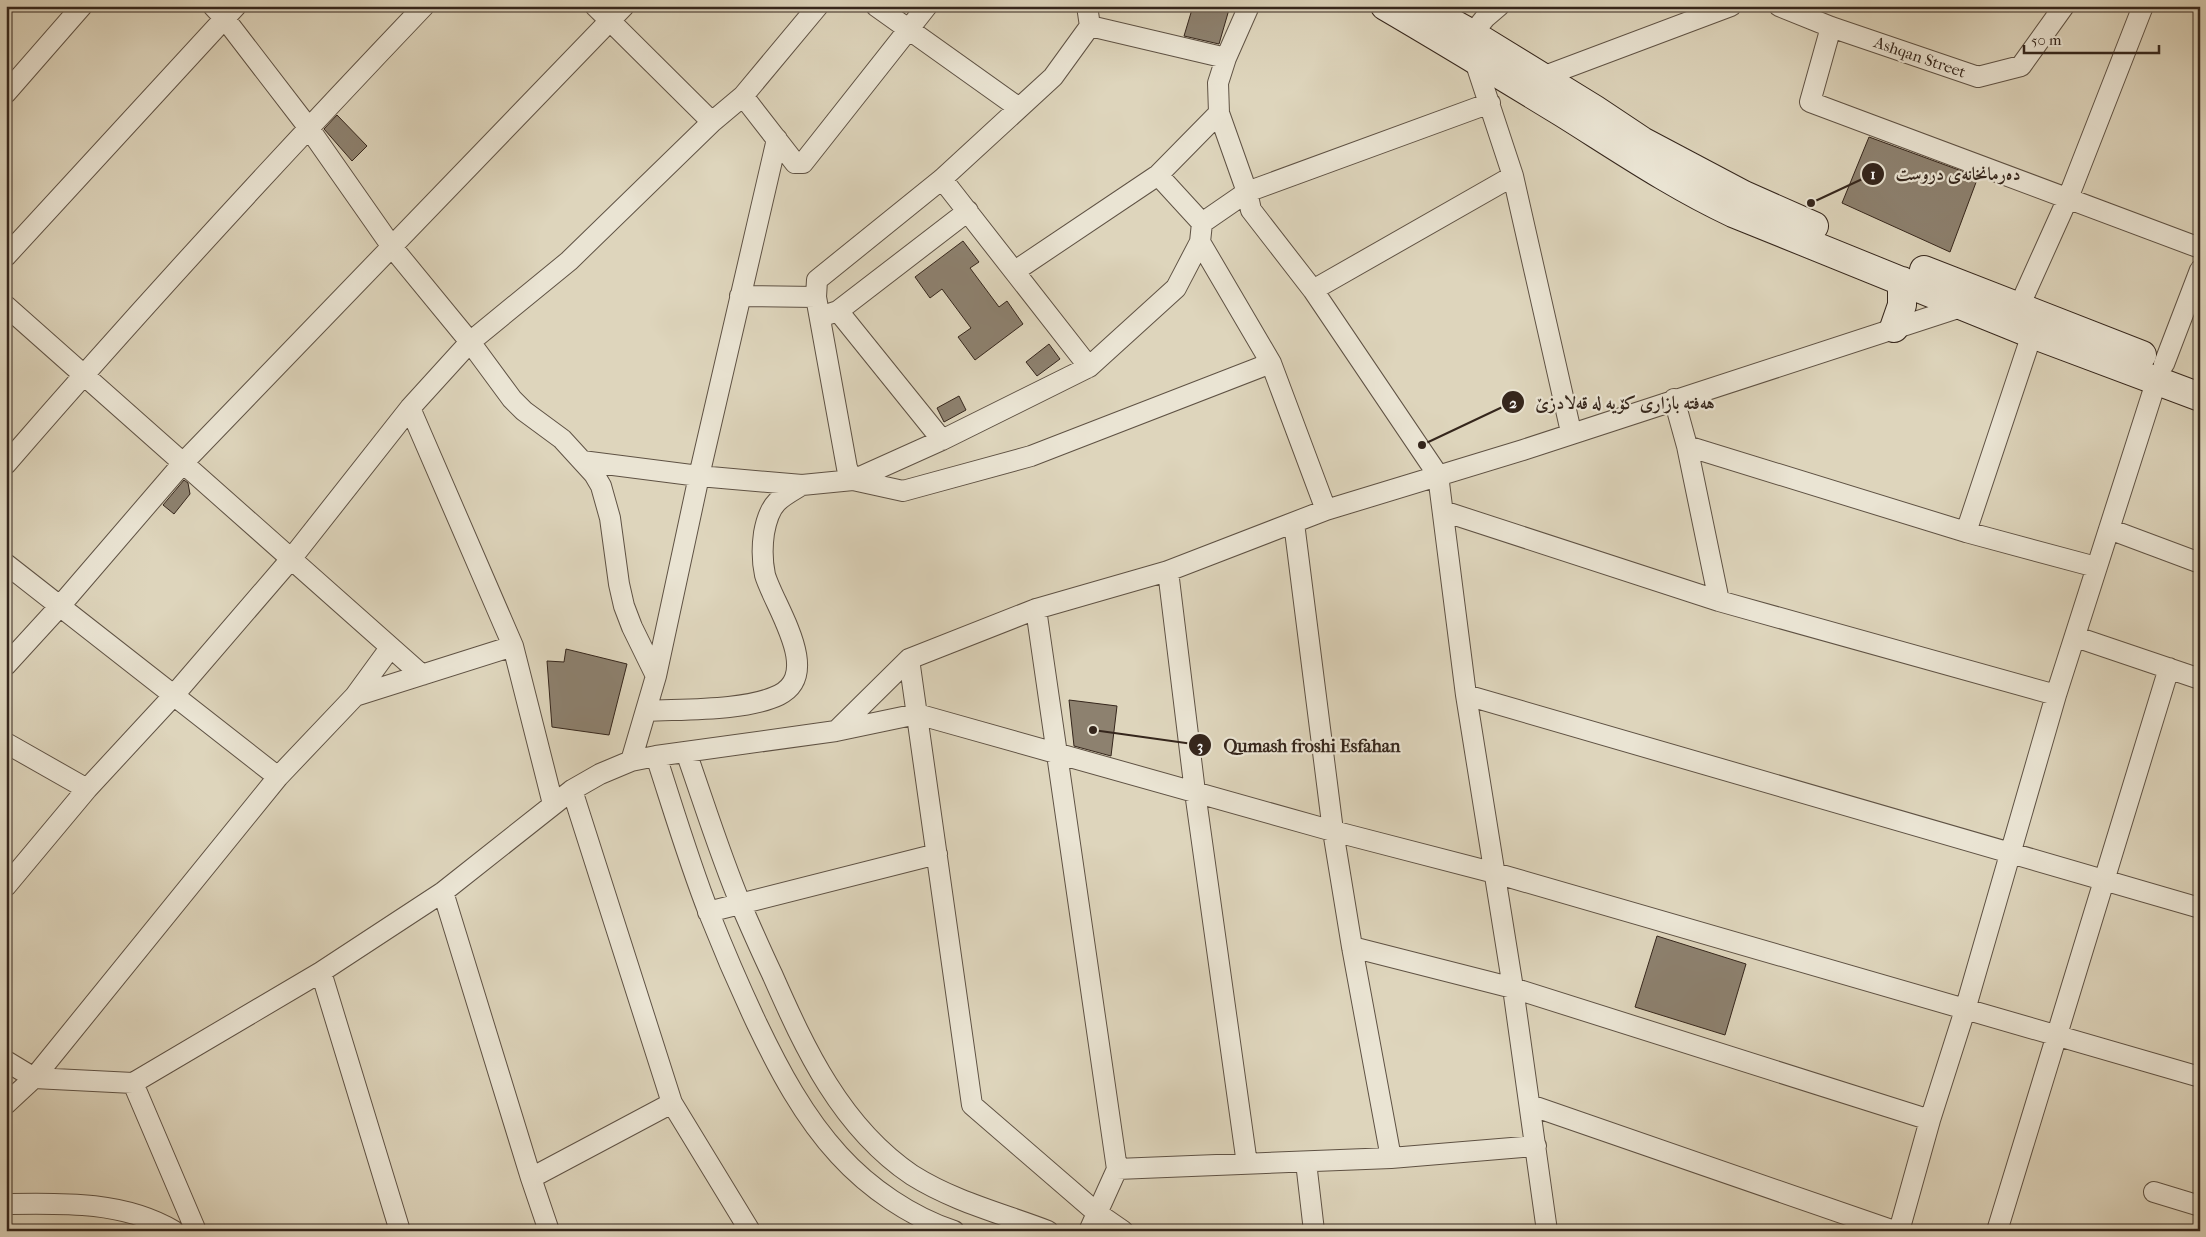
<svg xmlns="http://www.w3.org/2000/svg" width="2206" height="1237" font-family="'IM FELL French Canon',Amiri,serif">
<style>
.building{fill:#8d816f;stroke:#35261c}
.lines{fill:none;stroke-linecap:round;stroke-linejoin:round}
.street-casing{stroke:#5f5244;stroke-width:22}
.secondary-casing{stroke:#35261c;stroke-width:30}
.street{stroke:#eae4d3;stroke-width:20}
.secondary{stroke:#eae4d3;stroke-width:28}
.labels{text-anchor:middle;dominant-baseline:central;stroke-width:4.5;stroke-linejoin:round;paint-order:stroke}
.street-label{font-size:16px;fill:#35261c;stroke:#eae4d3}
.leader{fill:none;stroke:#35261c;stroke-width:2}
.callout-dot{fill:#35261c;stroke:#eae4d3;stroke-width:2}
.mark-label{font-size:15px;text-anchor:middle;font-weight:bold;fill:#fff}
.callout-label{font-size:18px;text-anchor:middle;font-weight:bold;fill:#35261c;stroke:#eae4d3;stroke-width:4.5;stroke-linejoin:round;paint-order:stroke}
</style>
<rect width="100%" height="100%" fill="#ded5bc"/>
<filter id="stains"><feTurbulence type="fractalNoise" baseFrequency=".004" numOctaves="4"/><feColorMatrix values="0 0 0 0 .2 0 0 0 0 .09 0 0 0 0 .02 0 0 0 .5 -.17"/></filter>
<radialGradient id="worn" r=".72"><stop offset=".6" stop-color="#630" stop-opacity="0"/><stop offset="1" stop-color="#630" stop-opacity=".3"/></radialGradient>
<path class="building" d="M1193 6H1230L1219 44 1184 36Z
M337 115 367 146 352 161 324 129Z
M1869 137 1978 177 1950 252 1842 203Z
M963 241 979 262 970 268 999 307 1007 301 1023 324 975 360 958 337 971 328 942 289 930 298 915 277Z
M1049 344 1060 359 1037 376 1026 362Z
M959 396 966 410 944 422 937 408Z
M184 480 188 483 190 494 174 514 163 505Z
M566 649 627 664 609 735 552 727 547 661 564 662Z
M1069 700 1117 706 1111 756 1074 746Z
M1657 936 1746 964 1725 1035 1635 1007Z"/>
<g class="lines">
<g class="street-casing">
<path id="street" d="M213 6 225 19 308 127 392 247 470 342 512 399 524 411 562 439 594 474 601 486 610 518 619 584 624 606 632 627 656 676 631 761
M595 6 712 122
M876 6 1019 108
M1249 6 1226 58 1218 83 1219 113 1247 192 1251 210 1313 290 1438 475 1466 695 1513 988 1547 1231
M1779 6 1831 27 1978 77 2021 66 2064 6
M1090 26 1226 58
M1831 27 1810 102 2200 248
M1472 34 1485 18 1499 6
M1474 58 1513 176 1571 432
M1542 77 1731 6
M6 93 82 6
M743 96 795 163H803L927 6
M1158 175 1202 223
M942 179 1089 367
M1200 242 1271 363 1326 510
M6 256 236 6
M1015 271 1158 175 1219 113
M1313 290 1513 176
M740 296 816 297
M6 306 422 675
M838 311 942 440
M820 317 838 311 968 211
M2014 318 2068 198 2143 6
M2164 364 2200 270
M1674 399 1687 446 1719 601
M410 408 513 646 553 804
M1687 446 1966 532 2096 567
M582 461 699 476 802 485 853 480 847 468 816 297 817 280 942 179 1053 77 1090 26 1087 6
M6 464C141 308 281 156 424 6
M853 480 942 440 1089 367 1176 288 1200 242 1202 223 1247 192 1490 103
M853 480 903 491 1031 456 1271 363
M1443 511 1719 601 2056 695
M1294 523 1333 831 1352 947 1391 1158
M2109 529 2200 563
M1966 532 2032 334
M6 564 278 777
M1168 571 1195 792 1247 1164
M1036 609 1117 1169 1089 1231
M2076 637 2200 679
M909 659 972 1105 1097 1213 1123 1231
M6 665 60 606 183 463 624 6
M656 676 699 476 777 139
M1466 695 2200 908
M355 696 513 646
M647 711C684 709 746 711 779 695 823 673 774 606 765 575 762 561 762 547 764 533 766 522 769 510 777 502 784 495 794 490 802 485
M836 731 917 714 1333 831 1495 873 2200 1077
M6 743 87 789
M686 752C704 803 720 855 741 905 751 928 761 951 772 974 805 1049 841 1127 912 1175 955 1202 1001 1213 1048 1231
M656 756C673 808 689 862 709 913 724 951 740 988 757 1024 779 1070 804 1117 839 1155 869 1188 911 1217 954 1231
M572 790 672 1103 750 1231
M6 886 87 789 174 695 291 559 410 408 470 342 569 261 712 122 743 96 818 6
M443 892 531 1178 549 1231
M708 912 937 854
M1352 947 1513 988 1930 1120
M321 972 400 1231
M6 1061 34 1078 278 777 355 696 390 648
M133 1083 196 1231
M6 1104 34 1078 133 1083 321 972 443 892 572 790 600 774 631 761 656 756 836 731 909 659 1036 609 1168 571 1326 510 1523 450 1967 305
M1530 1105 1894 1231
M1306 1162 1314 1231
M1117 1169 1391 1158 1536 1146
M531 1178 672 1103
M2154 1192 2200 1206
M6 1204C62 1203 124 1201 174 1231
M1899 1231 1930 1120 1965 1010 2056 695 2157 379
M1997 1231 2169 668"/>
</g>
<g class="secondary-casing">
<path id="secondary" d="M1385 6C1445 41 1504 77 1563 113 1619 148 1673 185 1733 213L2032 334 2200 397
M1425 8 1472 34 1594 109 1642 141 1744 195 1814 226
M1924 270 2142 355
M1894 328 1902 305V281"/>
</g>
<use href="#street" class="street"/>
<use href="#secondary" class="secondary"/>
</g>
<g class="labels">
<g class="street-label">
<text transform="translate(1920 57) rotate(19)">Ashqan Street</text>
</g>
</g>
<path class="leader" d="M1811 203L1873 174M1422 445L1513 402M1093 730L1200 745"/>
<g class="callout-dot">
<circle cx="1811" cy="203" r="5"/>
<circle cx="1422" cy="445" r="5"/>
<circle cx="1093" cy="730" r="5"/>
<circle cx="1873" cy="174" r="12"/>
<circle cx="1513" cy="402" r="12"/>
<circle cx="1200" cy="745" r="12"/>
</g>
<g class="mark-label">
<text x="1873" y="179">1</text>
<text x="1513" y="408">2</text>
<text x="1200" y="751">3</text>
</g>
<g class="callout-label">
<text x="1958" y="180">دەرمانخانەی دروست</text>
<text x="1625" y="409">هەفتە بازاری کۆیە لە قەلادزێ</text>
<text x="1312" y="752">Qumash froshi Esfahan</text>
</g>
<rect width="2206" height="1237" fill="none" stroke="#ded5bc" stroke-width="25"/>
<rect x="8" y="8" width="2191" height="1222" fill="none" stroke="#35261c" stroke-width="2.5"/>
<rect x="12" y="12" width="2181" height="1212" fill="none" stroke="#35261c"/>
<path d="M2024 45v8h135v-8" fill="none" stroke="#35261c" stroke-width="2.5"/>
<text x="2031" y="45" font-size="15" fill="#35261c" stroke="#eae4d3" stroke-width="4" paint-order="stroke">50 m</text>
<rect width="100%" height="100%" filter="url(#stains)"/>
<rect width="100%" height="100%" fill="url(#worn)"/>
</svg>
